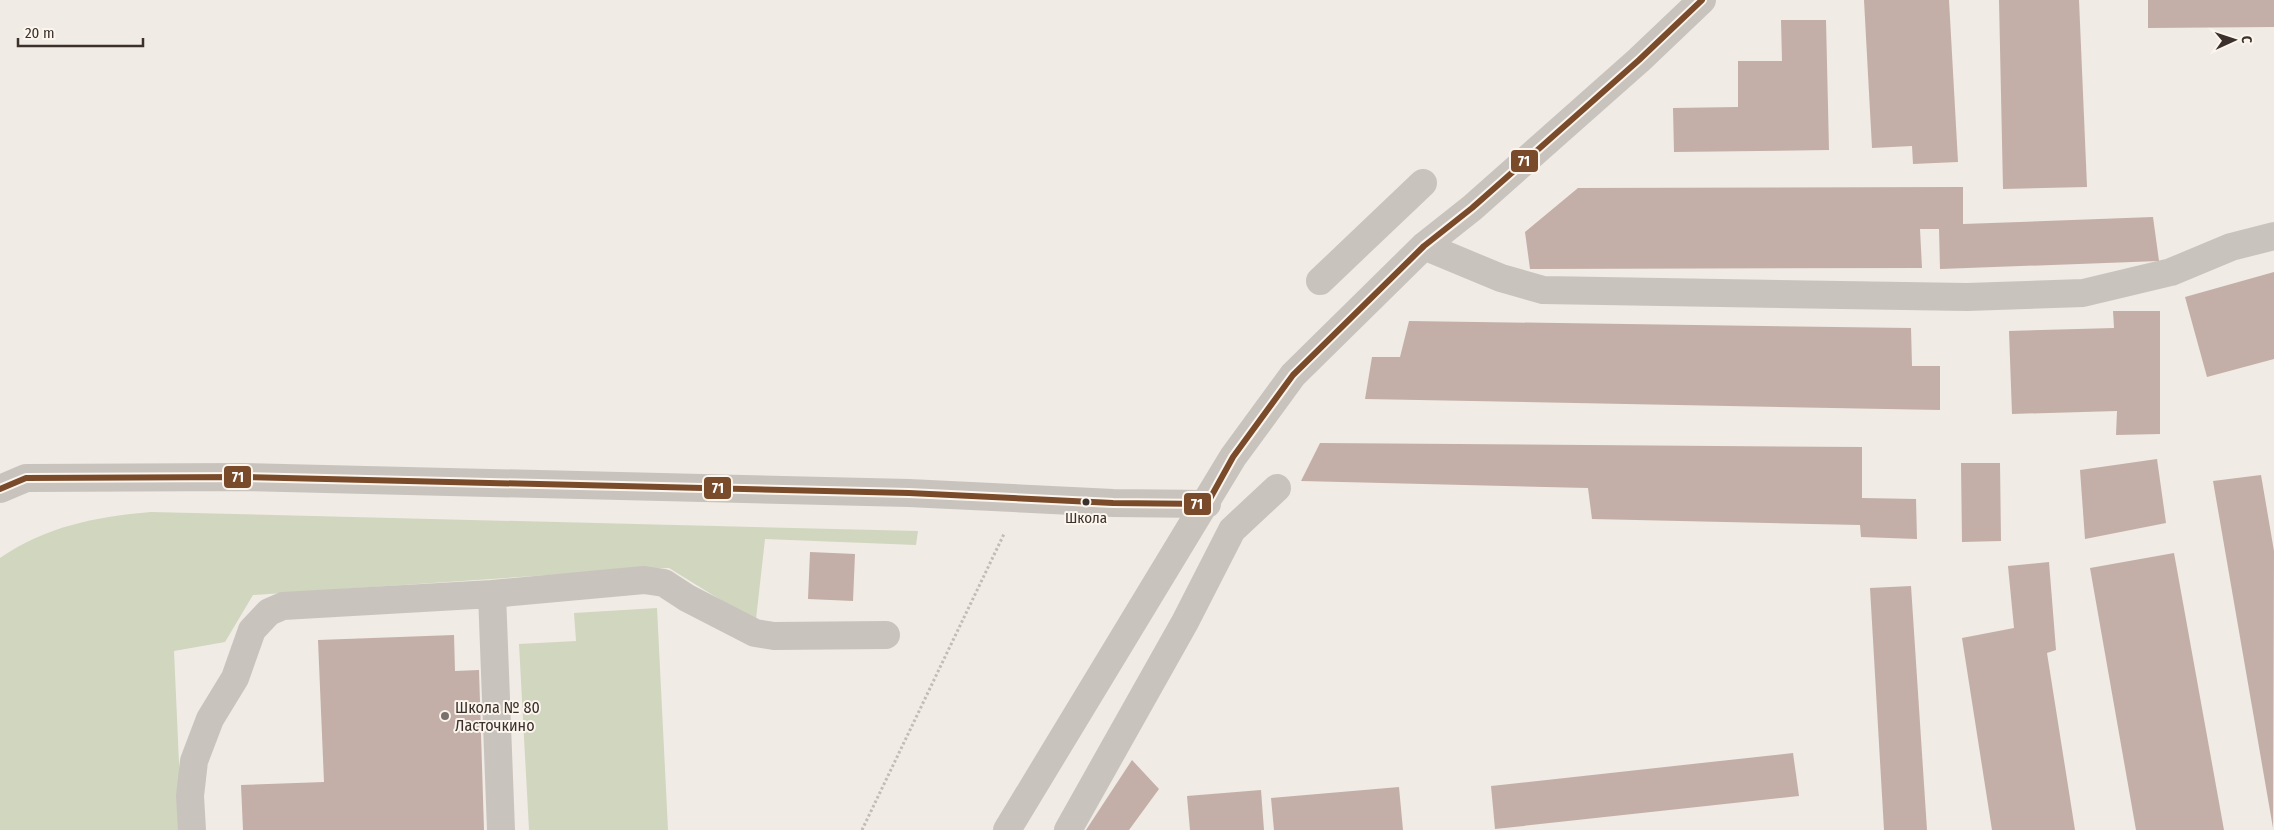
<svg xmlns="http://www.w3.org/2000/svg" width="2274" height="830" font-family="'Fira Sans Condensed',sans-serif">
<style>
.green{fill:#d1d6bf}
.building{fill:#c3afa7}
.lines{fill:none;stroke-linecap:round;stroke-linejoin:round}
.path{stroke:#c2bbb6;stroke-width:3;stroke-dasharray:2.5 2.5;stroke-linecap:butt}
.minor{stroke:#c9c3be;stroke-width:28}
.bus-1-casing{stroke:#fbf5ee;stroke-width:10}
.bus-1{stroke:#7a4b2a;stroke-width:6}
.bus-dot{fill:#3b302b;stroke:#fbf5ee;stroke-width:2}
.poi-dot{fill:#7a716c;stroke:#fbf5ee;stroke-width:2}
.labels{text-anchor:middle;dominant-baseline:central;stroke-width:4;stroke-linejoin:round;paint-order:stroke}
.bus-label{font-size:15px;fill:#3b302b;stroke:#fbf5ee}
.poi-label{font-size:16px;fill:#3b302b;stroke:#fbf5ee;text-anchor:start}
.line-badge{stroke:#fbf5ee;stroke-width:2}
.badge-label{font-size:14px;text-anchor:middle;font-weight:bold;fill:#fff}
</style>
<rect width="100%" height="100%" fill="#f0ebe5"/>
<path class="green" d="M151 512 918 531 916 545 765 539 756 619 745 615 669 568 638 569 253 595 225 642 174 651 182 830H0V558C47 526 95 517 151 512Z
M657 608 668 830H529L519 644 576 641 574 613Z"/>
<path class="building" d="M1864 0H1949L1958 162 1913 164 1912 146 1872 148Z
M1999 0H2079L2087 187 2003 189Z
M2148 0H2274V27L2148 28Z
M1781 20H1826L1829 150 1674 152 1673 108 1738 107V61H1782Z
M1963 187V224L2153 217 2159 261 1940 269 1939 229H1920L1922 268 1530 269 1525 232 1578 188Z
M2274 272V359L2207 377 2185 297Z
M2113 311H2160V434L2116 435 2117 411 2012 414 2009 331 2114 328Z
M1409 321 1911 328 1912 366H1940V410L1365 399 1372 357H1400Z
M1320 443 1862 447V498L1916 499 1917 539 1861 537 1860 525 1592 519 1588 488 1301 481Z
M2157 459 2166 523 2085 539 2080 470Z
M1961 463H2000L2001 541 1962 542Z
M2261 475 2274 551 2273 828 2213 481Z
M810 552 855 554 853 601 808 599Z
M2174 553 2224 830H2136L2090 568Z
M2049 562 2056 650 2047 653 2075 830H1992L1962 638 2014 628 2008 566Z
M1911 586 1927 830H1884L1870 588Z
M454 635 455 671 479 670 484 830H243L241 785 324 782 318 640Z
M1793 753 1799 796 1495 829 1491 786Z
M1132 760 1159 789 1129 830H1086Z
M1399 787 1403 830H1274L1271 798Z
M1261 790 1264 830H1190L1187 796Z"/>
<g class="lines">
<path class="path" d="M862 830 1004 534"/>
<path class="minor" d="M1424 246 1501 278 1543 290 1967 297 2083 293 2171 272 2231 247 2274 236
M1320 281 1423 183
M0 489 26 478 243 477 909 493 1113 503 1207 504
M192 830 190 796 194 761 210 719 235 678 252 630 269 612 283 606 492 594
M501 830 492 594 644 580 664 583 687 598 755 633 774 636 886 635
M1007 830 1233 457 1293 375 1424 246 1472 208 1639 60 1702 0
M1068 830 1185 622 1232 530 1277 488"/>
<g class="bus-1-casing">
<path id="bus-1" d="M0 489 26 478 243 477 909 493 1113 503 1207 504 1233 457 1293 375 1424 246 1472 208 1639 60 1702 0"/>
</g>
<use href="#bus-1" class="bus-1"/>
</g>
<circle class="bus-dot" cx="1086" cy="502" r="4.5"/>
<circle class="poi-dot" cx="445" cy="716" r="5"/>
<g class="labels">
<g class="bus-label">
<text x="1086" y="518">Школа</text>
</g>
<g class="poi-label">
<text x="455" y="707">Школа № 80<tspan x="455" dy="18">Ласточкино</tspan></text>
</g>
</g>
<g class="line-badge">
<rect x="1510" y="149" width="29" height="24" rx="5" fill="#7a4b2a"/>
<rect x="223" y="465" width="29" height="24" rx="5" fill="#7a4b2a"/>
<rect x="703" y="476" width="29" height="24" rx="5" fill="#7a4b2a"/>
<rect x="1183" y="492" width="29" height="24" rx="5" fill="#7a4b2a"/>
</g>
<g class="badge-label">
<text x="1524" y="166">71</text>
<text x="238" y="482">71</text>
<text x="718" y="493">71</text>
<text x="1197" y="509">71</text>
</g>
<g transform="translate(2234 40) rotate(87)" stroke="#fbf5ee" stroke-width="4" paint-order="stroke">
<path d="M0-4L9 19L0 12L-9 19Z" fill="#3b302b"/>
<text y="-8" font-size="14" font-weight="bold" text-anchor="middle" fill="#3b302b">С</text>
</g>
<path d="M18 38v8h125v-8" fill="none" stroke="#3b302b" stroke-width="2.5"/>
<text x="25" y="38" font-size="15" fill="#3b302b" stroke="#fbf5ee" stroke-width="4" paint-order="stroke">20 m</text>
</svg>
